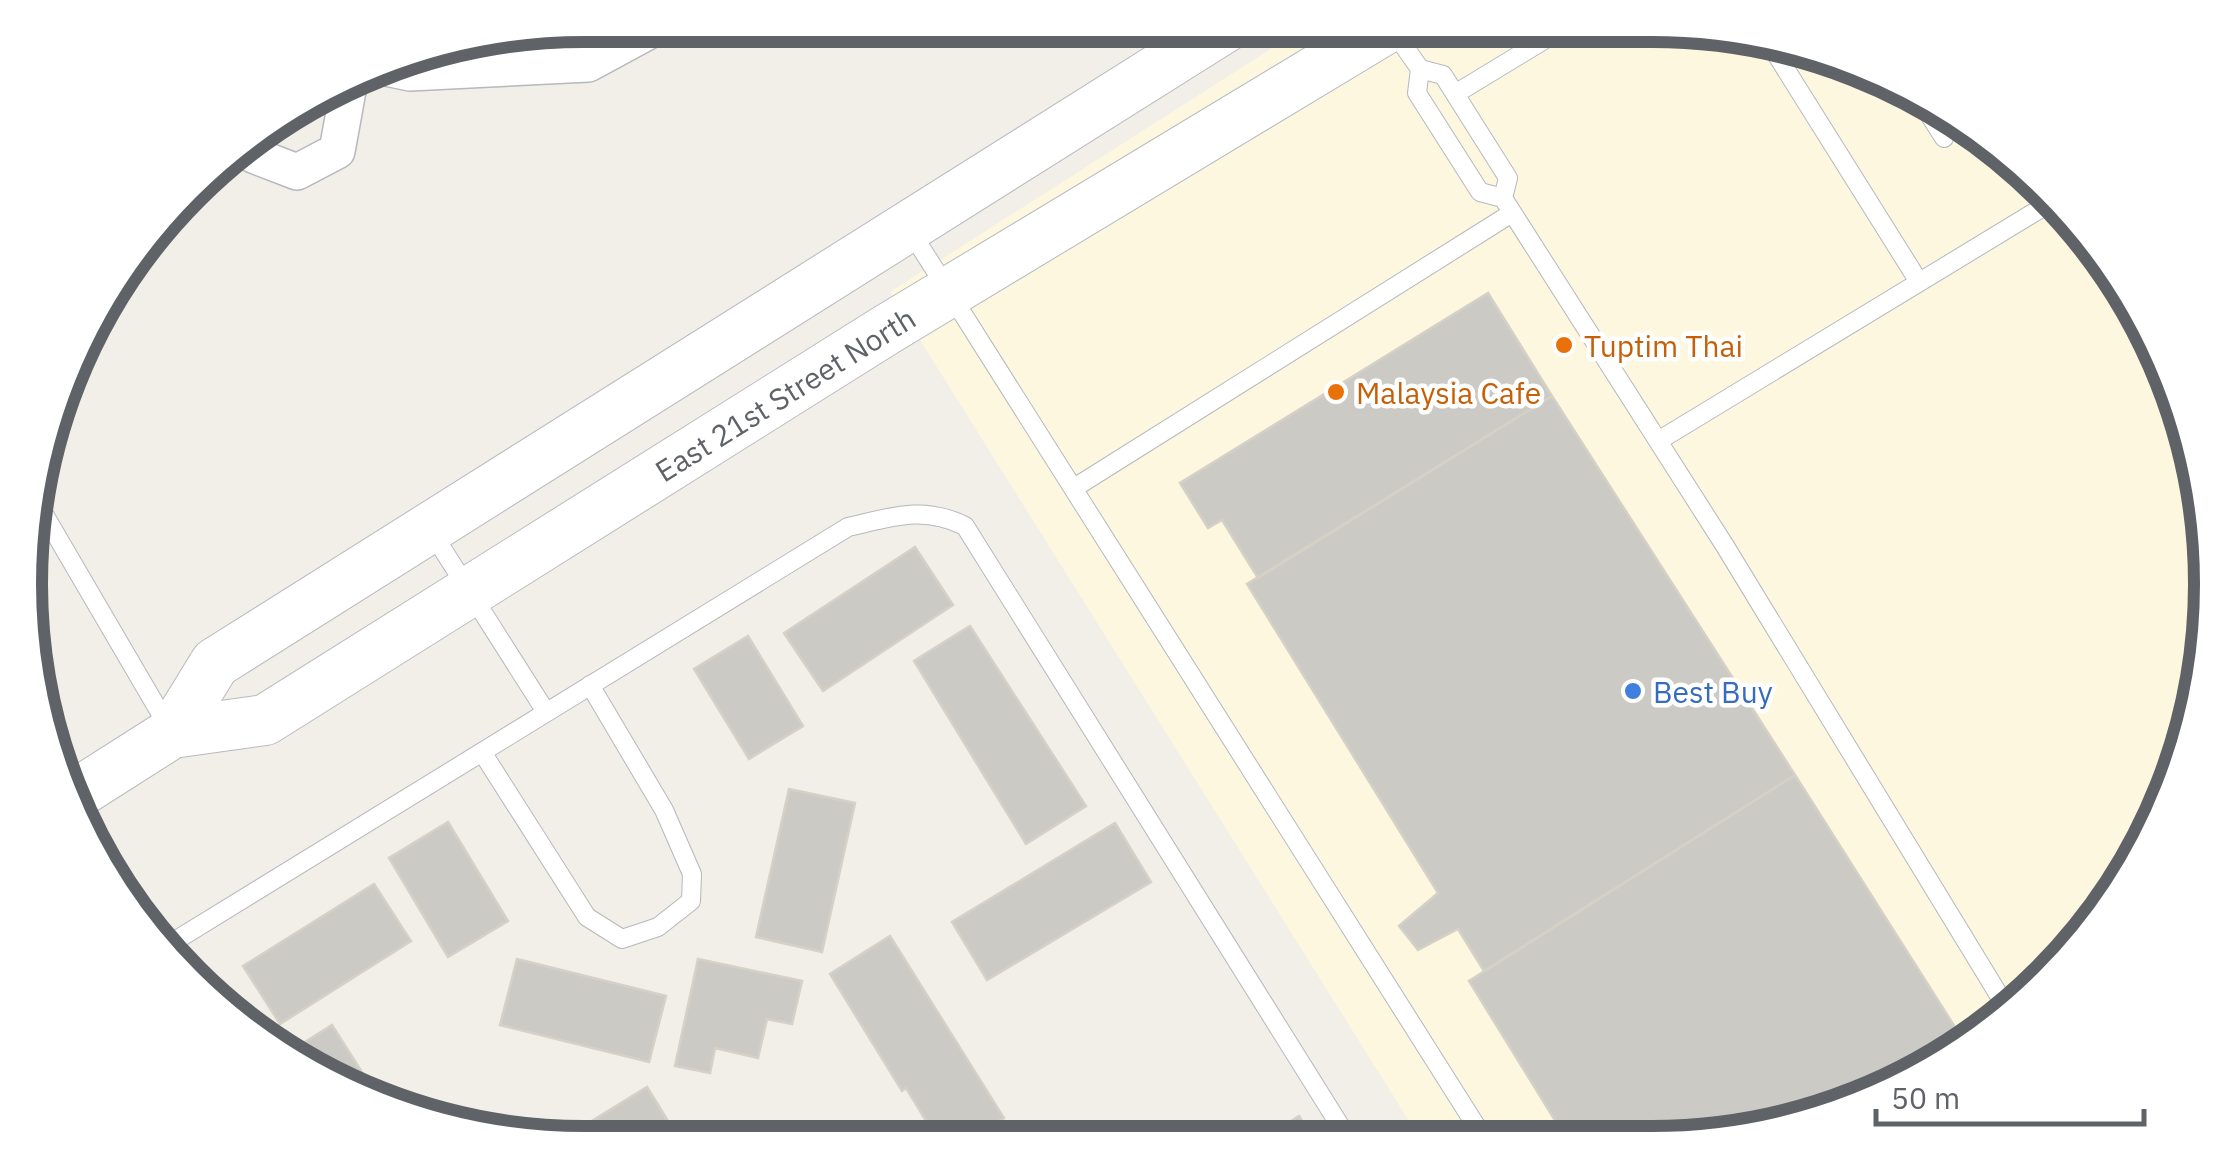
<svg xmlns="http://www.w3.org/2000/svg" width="2236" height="1169" font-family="'IBM Plex Sans',sans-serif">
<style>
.commercial{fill:#fef7e0}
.building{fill:#cccac5;stroke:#d6d1c6;stroke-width:2.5}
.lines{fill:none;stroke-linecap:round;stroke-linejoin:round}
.service-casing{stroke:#b5b8bc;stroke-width:20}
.minor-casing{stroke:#b5b8bc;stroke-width:38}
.secondary-casing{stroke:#b6babf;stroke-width:52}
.service{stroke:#fff;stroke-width:18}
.minor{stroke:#fff;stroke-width:35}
.secondary{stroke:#fff;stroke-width:50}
.food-dot{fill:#e8710a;stroke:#fff;stroke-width:4}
.shop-dot{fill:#3f7fe0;stroke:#fff;stroke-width:4}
.labels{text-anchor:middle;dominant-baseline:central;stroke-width:9;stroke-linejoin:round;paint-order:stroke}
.food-label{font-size:30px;fill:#c56008;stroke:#fff;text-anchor:start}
.street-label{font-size:30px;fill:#5f6368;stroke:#fff}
.shop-label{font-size:30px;fill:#366cbe;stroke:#fff;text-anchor:start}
.rim{fill:none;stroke:#5f6368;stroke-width:12}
</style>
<rect width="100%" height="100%" fill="#f1efe8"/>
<path class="commercial" d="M1307 26H1688L1899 83 2073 216 2181 405 2210 622 2153 832 2073 953 1963 1049 1865 1102 1725 1139 1421 1140 890 292Z"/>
<path class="building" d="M1488 293 1552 396 1258 578 1222 520 1208 528 1180 483Z
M1552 396 1795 775 1484 971 1458 929 1418 950 1399 926 1438 893 1247 584Z
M915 547 953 605 823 691 784 633Z
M970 626 1086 806 1026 844 914 661Z
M748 636 803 726 749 759 694 669Z
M1795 775 1967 1046 1865 1102 1725 1139 1567 1140 1469 981Z
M789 789 855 803 822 952 756 937Z
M448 822 508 921 448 957 389 858Z
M1115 823 1151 882 987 980 952 922Z
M374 884 411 941 280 1024 243 966Z
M890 936 1004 1118 966 1142H939L906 1088 902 1091 830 974Z
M517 959 666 996 649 1062 500 1025Z
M698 959 802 981 792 1024 767 1019 758 1058 715 1048 710 1073 675 1066Z
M332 1025 372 1088 376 1086 384 1099 337 1086 289 1052Z
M647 1087 681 1142 599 1143 587 1124Z
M1299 1116 1314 1140 1260 1141Z"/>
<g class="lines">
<g class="service-casing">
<path id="service" d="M1390 26 1420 69 1443 75 1508 178 1503 198
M1773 49 1919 282
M1420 69 1417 93 1480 192 1503 198 1725 546 2008 1010
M1455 94 1567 26
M1918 97 1944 138
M911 232 1485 1140
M1658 441 2053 201
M1074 488 1512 213
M38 504 169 728
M431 531 546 712
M482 752 587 917 622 939 658 927 691 901 692 874 664 810 590 685
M165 947 848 527C892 517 923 505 965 526L1349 1140"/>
</g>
<g class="minor-casing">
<path id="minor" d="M381 67 410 73 588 64 660 25
M245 140 253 155 297 172 337 151 349 85"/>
</g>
<g class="secondary-casing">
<path id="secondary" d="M172 733 215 663 1227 26
M73 796 172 733 265 720 886 330 1390 26"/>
</g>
<use href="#service" class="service"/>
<use href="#minor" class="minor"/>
<use href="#secondary" class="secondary"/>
</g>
<g class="food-dot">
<circle cx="1564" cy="345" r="10"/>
<circle cx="1336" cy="392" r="10"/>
</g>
<circle class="shop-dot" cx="1633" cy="691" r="10"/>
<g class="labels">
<g class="food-label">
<text x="1584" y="345">Tuptim Thai</text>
<text x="1356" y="392">Malaysia Cafe</text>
</g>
<g class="street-label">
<text transform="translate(785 394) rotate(-32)">East 21st Street North</text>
</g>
<g class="shop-label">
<text x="1653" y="691">Best Buy</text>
</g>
</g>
<path d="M0 0H2236V1169H0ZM584 42H1652A542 542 0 0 1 2194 584V584A542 542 0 0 1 1652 1126H584A542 542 0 0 1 42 584V584A542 542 0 0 1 584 42Z" fill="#fff" fill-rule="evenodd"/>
<path class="rim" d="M584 42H1652A542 542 0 0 1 2194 584V584A542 542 0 0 1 1652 1126H584A542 542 0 0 1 42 584V584A542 542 0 0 1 584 42Z"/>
<path d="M1876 1109v15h268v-15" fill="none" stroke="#5f6368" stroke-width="5"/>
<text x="1891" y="1109" font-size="30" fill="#5f6368" stroke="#ffffff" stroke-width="8" paint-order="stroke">50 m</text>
</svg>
